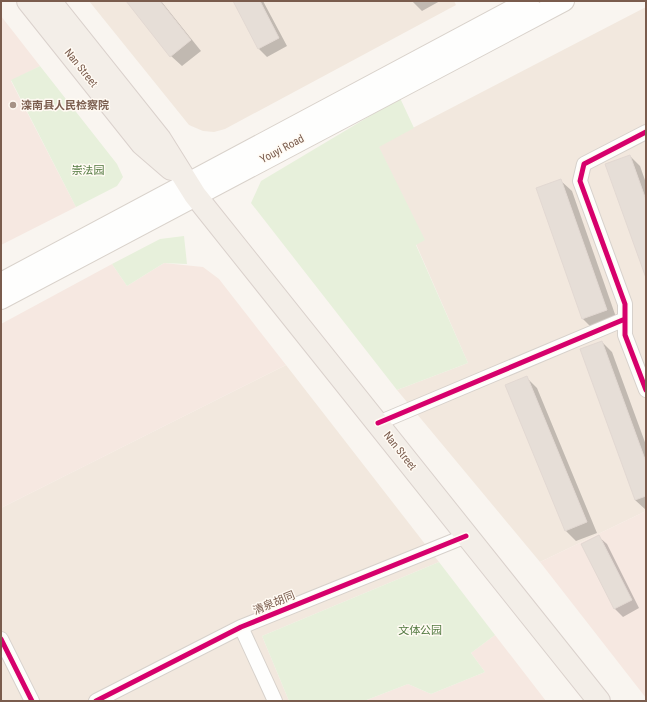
<svg xmlns="http://www.w3.org/2000/svg" width="647" height="702" font-family="'Roboto Condensed','Noto Sans SC',sans-serif">
<style>
.residential{fill:#f2e8de}
.commercial{fill:#f6e8e1}
.green{fill:#e7f0db}
.shadow{fill:#0003}
.building{fill:#e6ded7;stroke:#e2d8d2}
.lines{fill:none;stroke-linecap:round;stroke-linejoin:round}
.minor-casing{stroke:#d7d1cb;stroke-width:16}
.secondary-casing{stroke:#d9d2cb;stroke-width:22}
.primary-casing{stroke:#dad1cc;stroke-width:24}
.minor{stroke:#fefefd;stroke-width:14}
.secondary{stroke:#fefefd;stroke-width:20}
.primary{stroke:#f3eee8;stroke-width:22}
.cycleway-casing{stroke:#fffaf3;stroke-width:8}
.cycleway{stroke:#d6006c;stroke-width:5}
.poi-dot{fill:#a69286;stroke:#fffaf3;stroke-width:1.5}
.labels{text-anchor:middle;dominant-baseline:central;stroke-width:3;stroke-linejoin:round;paint-order:stroke}
.street-label{font-size:11px;fill:#7a5c4d;stroke:#fffaf3}
.poi-label{font-size:11px;font-weight:bold;fill:#7a5c4d;stroke:#fffaf3;text-anchor:start}
.park-label{font-size:11px;fill:#537a41;stroke:#fffaf3}
</style>
<rect width="100%" height="100%" fill="#f9f5f0"/>
<path class="residential" d="M89 1H454L456 5 225 129 214 132 203 131 189 125Z
M646 7V511L540 562 397 390 468 363 416 244 424 240 378 146Z
M286 365 439 562 262 636 289 701H1V508Z"/>
<path class="commercial" d="M1 16 40 66 11 81 76 207 1 245Z
M164 263 203 267 219 279 286 365 1 508V324L112 264 127 286Z
M646 511V698L540 562Z
M495 635 546 701H364L408 684 431 694 485 672 471 653Z"/>
<path class="green" d="M40 66 117 164 123 177 117 186 76 207 11 80Z
M400 98 414 128 379 147 425 240 416 245 468 363 397 390 251 203 261 181Z
M184 236 187 264 164 263 127 286 112 264 160 239Z
M439 562 495 635 471 653 485 672 431 694 408 684 364 701H289L262 636Z"/>
<path class="shadow" d="M128 1H161L201 51 182 66 171 56Z
M234 1H263L287 46 267 57 259 49Z
M412 1H440L422 11Z
M630 156 640 166 646 183V275Z
M561 181 572 191 617 320 593 329 582 318Z
M602 342 612 352 646 445V510L635 500Z
M526 377 537 388 597 533 576 541 566 531 506 386Z
M599 537 607 544 639 608 623 617 615 609 583 545Z"/>
<path class="building" d="M126 1H160L191 40 170 57Z
M233 1H260L279 38 258 49Z
M630 155 646 200V278L605 164Z
M561 179 607 310 582 319 536 188Z
M602 341 646 462V496L635 500 580 349Z
M527 376 587 522 565 531 505 385Z
M599 535 632 600 614 609 581 544Z"/>
<g class="lines">
<g class="minor-casing">
<path id="minor" d="M646 132 584 164 580 181 625 304V335L646 390
M378 423 625 319
M241 627 275 701
M1 639 32 701
M96 701 241 627 466 536"/>
</g>
<g class="secondary-casing">
<path id="secondary" d="M1 283 529 1
M1 299 564 1"/>
</g>
<g class="primary-casing">
<path id="primary" d="M28 1 142 144 171 169
M50 1 160 139 195 195 599 701"/>
</g>
<use href="#minor" class="minor"/>
<use href="#secondary" class="secondary"/>
<use href="#primary" class="primary"/>
<g class="cycleway-casing">
<path id="cycleway" d="M646 132 584 164 580 181 625 304V335L646 390
M378 423 625 319
M1 639 32 701
M96 701 241 627 466 536"/>
</g>
<use href="#cycleway" class="cycleway"/>
</g>
<circle class="poi-dot" cx="13" cy="105" r="4"/>
<g class="labels">
<g class="street-label">
<text transform="translate(81 68) rotate(51)">Nan Street</text>
<text transform="translate(282 149) rotate(-28)">Youyi Road</text>
<text transform="translate(400 451) rotate(52)">Nan Street</text>
<text transform="translate(274 603) rotate(-22)">清泉胡同</text>
</g>
<g class="poi-label">
<text x="21" y="105">滦南县人民检察院</text>
</g>
<g class="park-label">
<text x="88" y="170">崇法园</text>
<text x="420" y="630">文体公园</text>
</g>
</g>
<rect width="647" height="702" fill="none" stroke="#7a5c4d" stroke-width="4"/>
</svg>
